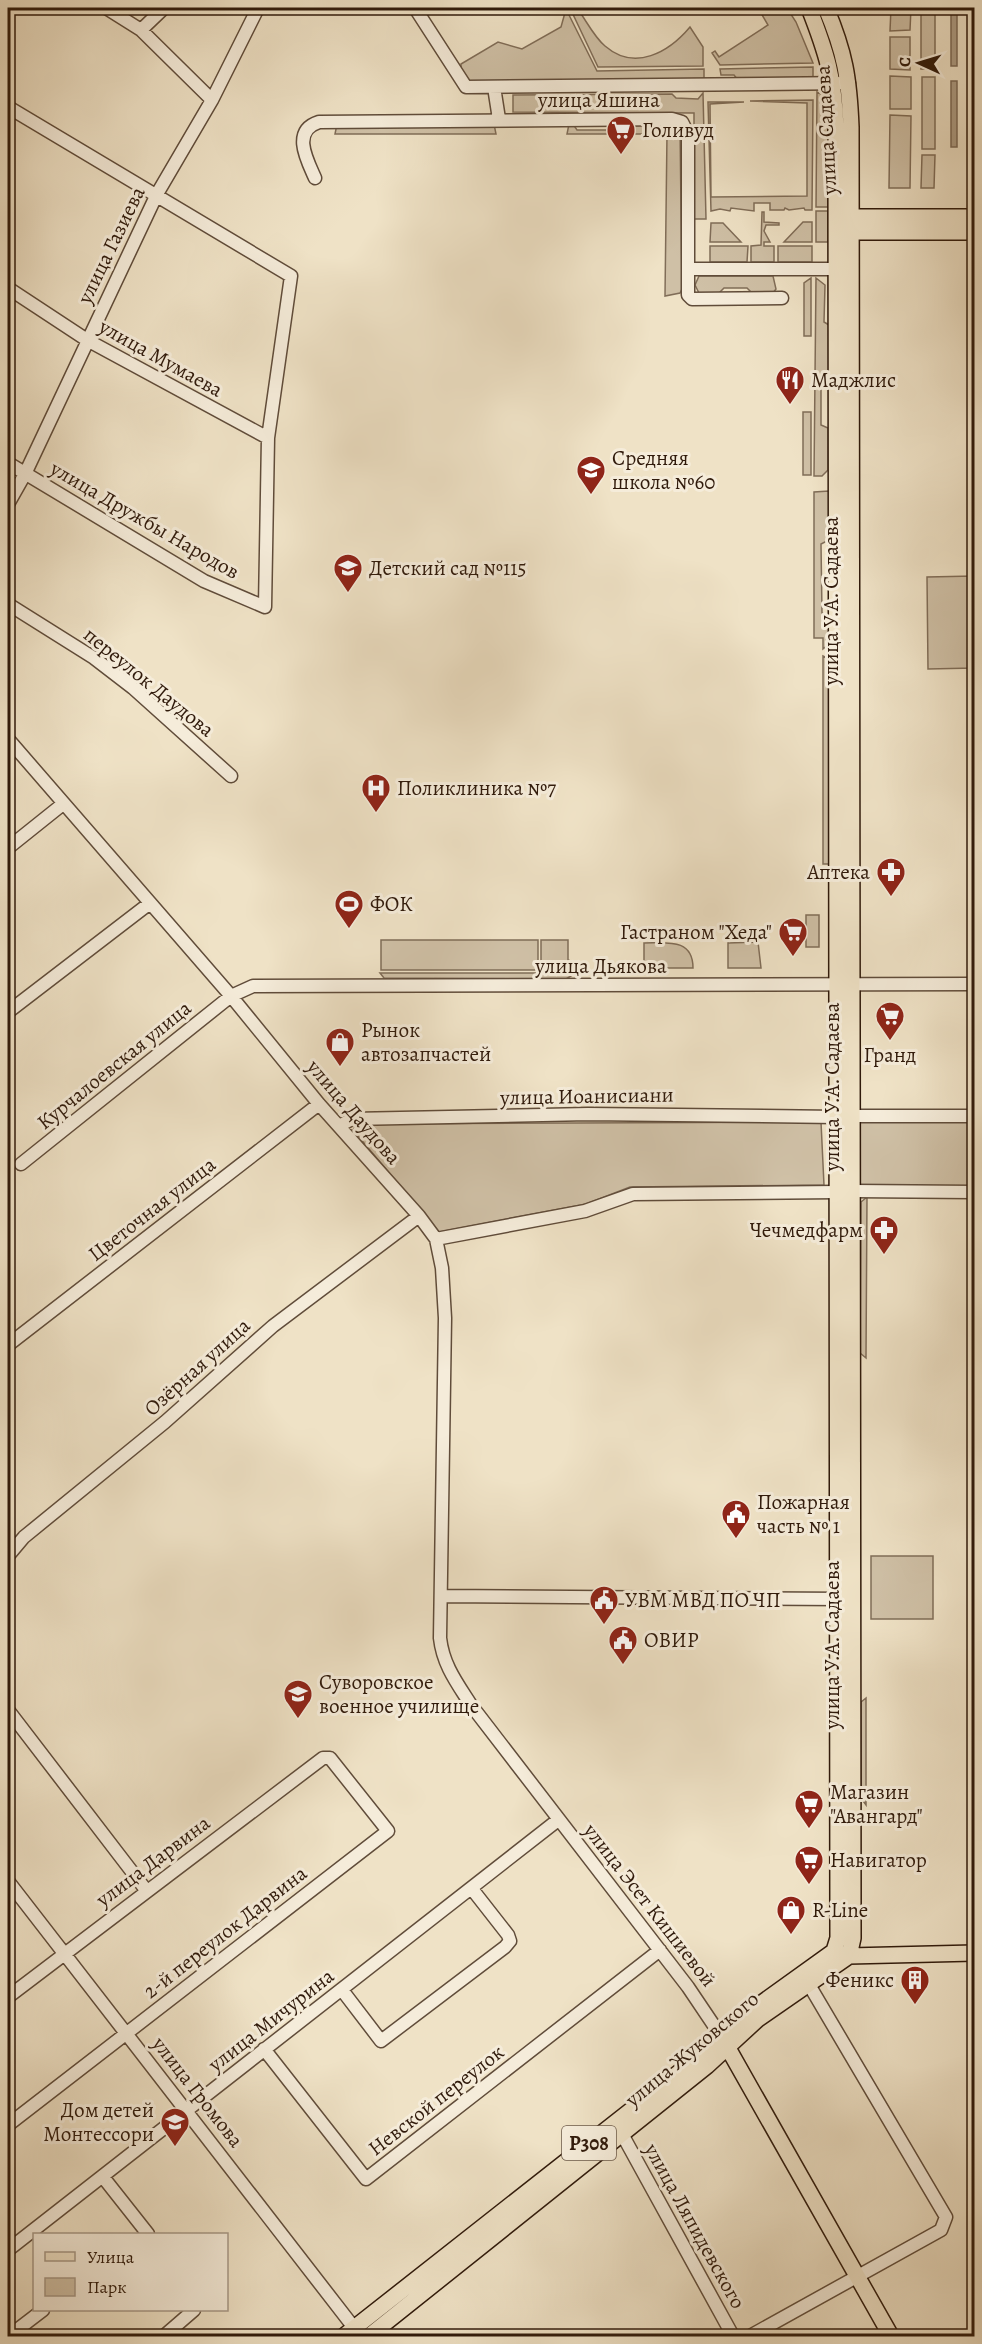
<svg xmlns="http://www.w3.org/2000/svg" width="982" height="2344" font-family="Alegreya,serif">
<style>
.green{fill:#cfc0a6;stroke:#806d58;stroke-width:1.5}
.water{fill:#ae9e86;stroke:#7c6955;stroke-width:1.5}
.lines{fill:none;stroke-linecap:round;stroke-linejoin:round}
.minor-casing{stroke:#604c3a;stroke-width:15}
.major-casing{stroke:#301a0b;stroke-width:18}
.minor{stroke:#f5ecda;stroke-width:12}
.major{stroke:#efe2c6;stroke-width:15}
.labels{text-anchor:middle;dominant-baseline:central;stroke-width:6;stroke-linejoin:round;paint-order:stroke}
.shield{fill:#f5ecda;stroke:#6b5949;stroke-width:1.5}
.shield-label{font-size:20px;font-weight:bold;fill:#301a0b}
.street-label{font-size:21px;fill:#301a0b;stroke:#f5ecda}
.poi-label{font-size:21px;fill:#301a0b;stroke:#f5ecda;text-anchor:start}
</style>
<rect width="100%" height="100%" fill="#efe2c6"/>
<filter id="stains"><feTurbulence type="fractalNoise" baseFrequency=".00333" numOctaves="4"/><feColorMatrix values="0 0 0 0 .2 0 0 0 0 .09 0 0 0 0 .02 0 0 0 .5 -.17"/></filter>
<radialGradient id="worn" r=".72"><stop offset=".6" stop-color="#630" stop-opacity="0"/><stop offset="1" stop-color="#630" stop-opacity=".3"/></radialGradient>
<path class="green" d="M570 8H577C586 20 594 37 605 46 635 72 669 52 690 27L703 47V66L598 67Z
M758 8H787L796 22 813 63 720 65 712 53 715 51 719 57 768 25Z
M891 8H911L910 30 890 31Z
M921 8H935V69H921Z
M566 9 597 71 704 69V81L471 82 461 71V64L498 42 522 49 561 27Z
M890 37H910V70L890 69Z
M813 67V78L738 80 734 75H721L720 69Z
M890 76 911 77V109H890Z
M922 77H935V149H922Z
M817 92 823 95 828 102V207H816Z
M703 93 706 219H694V113L513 112V95L672 94 676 98 698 99Z
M813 100 812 210H805L804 208 789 210 785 208 784 210H770V203H754V211L731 208 730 211 720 209 711 211 708 102H744L710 104 711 197 807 196V103L750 101Z
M890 115 911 116 910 188H889Z
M337 124H494L496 134H335Z
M569 124H573L577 130H607L611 124H675L680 127 682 289 680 293 665 296 667 134H567Z
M922 155H935L934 188H921Z
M816 211H828V242H816Z
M762 212H764V222L779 223V225H766L764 231 770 242H764V246H774V262H751V246L761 245Z
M803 222H812V242H784Z
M711 223H723L741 242H710Z
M710 246H748L747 262H710Z
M778 246H812V262H778Z
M699 276H773L776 289 773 293H752L747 288H724L719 293H699L695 285Z
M811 278V336H804V283Z
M816 278 825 285 824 322 829 325V384L821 388V425L828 428V470L822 476H814Z
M803 412H811V475H803Z
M829 491V540L821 544 822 613 829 617V644L823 649V638H814V492Z
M974 576V668L928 669 927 577Z
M823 656 830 660V864H823Z
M806 915H819V947H806Z
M381 940H538V970H381Z
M541 940H568V960L574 962 576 969 541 970Z
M758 942 761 968H728V943Z
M644 943C667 943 693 938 693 968H644Z
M380 973H576L566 979 384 978Z
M860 1120H974V1187L860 1188Z
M821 1122 824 1185 630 1187 586 1204 439 1232 353 1130 357 1124Z
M867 1197 866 1358 860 1353 861 1202Z
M871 1556H933V1619H871Z
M866 1698V1805L861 1798V1702Z"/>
<path class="water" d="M951 8H957V66H951Z
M951 81H957V147H951Z"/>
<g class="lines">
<g class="minor-casing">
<path id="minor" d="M106 8 141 30 212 100
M415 8 466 87 849 83
M141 30 164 8
M494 87 499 119
M8 107 291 276 268 438 265 607 204 581 8 463
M315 178C307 160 291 131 319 122L672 119 682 122 688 134V269H836
M688 269V295L692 299 782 298
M8 288 87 340 268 438
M8 504 25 474 157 194 212 100 258 8
M8 604 94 658 133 688 231 776
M8 739 231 996 319 1104 419 1216 436 1239 442 1268 445 1318 440 1638C443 1665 457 1683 471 1705L688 1987 721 2036
M8 848 63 804
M8 1012 150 903
M854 1116H974
M339 1126 352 1119 588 1114 837 1117
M21 1164 231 996 253 986 974 984
M853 1191 974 1192
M436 1239 585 1211 633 1194 838 1192
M8 1345 319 1104
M8 1556 24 1537 165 1422 273 1326 419 1216
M441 1596 845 1599
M8 1710 146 1890
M8 1881 355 2329
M342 1990 381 2041 505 1947 510 1941 508 1935 472 1889
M8 1997 323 1758H330L388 1831 8 2125
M264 2049 366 2179 660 1950
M622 2134 733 2336
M103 2177 148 2234
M8 2250 558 1820
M9 2336 43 2310
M164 2336 194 2310
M750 2336 941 2230 946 2217 808 1983"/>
</g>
<g class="major-casing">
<path id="major" d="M809 8C827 54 834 77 836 127L838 1938 834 1951
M842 217H974
M842 232H974
M840 1953 849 1956 974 1953
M724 2041 891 2336
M344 2336 705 2052 752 2010 834 1951
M369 2336 707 2066 758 2019 849 1956 853 1938 851 127C849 78 845 53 826 8"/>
</g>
<use href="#minor" class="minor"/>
<use href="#major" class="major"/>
</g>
<defs>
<g id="supermarket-pin" transform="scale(1.5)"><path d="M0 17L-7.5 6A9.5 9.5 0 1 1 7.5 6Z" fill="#8f2418" stroke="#f5ecda"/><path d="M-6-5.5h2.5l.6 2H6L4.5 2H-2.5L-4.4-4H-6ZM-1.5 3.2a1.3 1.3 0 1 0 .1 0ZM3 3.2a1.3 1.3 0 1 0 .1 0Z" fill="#fff"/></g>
<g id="restaurant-pin" transform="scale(1.5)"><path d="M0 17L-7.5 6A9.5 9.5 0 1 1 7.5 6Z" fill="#8f2418" stroke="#f5ecda"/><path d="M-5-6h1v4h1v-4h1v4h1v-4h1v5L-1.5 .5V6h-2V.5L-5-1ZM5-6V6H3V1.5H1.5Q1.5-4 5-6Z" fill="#fff"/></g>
<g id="school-pin" transform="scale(1.5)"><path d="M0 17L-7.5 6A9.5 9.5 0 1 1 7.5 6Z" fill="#8f2418" stroke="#f5ecda"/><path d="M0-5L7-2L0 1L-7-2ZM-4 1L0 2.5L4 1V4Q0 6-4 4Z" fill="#fff"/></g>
<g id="hospital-pin" transform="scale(1.5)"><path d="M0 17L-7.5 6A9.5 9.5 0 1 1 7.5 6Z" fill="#8f2418" stroke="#f5ecda"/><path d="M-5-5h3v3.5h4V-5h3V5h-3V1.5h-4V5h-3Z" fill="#fff"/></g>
<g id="pharmacy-pin" transform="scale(1.5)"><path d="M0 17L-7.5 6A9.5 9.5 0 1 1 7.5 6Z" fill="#8f2418" stroke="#f5ecda"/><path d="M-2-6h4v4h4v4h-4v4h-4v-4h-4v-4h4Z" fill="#fff"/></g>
<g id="stadium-pin" transform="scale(1.5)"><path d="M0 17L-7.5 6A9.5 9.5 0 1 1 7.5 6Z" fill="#8f2418" stroke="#f5ecda"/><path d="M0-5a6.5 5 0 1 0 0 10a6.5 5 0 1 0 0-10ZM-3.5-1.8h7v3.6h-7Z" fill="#fff"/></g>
<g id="shop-pin" transform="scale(1.5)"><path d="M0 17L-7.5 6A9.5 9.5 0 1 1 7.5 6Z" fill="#8f2418" stroke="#f5ecda"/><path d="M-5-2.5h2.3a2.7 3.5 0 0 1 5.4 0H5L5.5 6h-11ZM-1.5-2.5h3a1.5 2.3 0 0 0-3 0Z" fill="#fff"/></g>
<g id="civic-pin" transform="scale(1.5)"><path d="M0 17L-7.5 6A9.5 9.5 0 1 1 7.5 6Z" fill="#8f2418" stroke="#f5ecda"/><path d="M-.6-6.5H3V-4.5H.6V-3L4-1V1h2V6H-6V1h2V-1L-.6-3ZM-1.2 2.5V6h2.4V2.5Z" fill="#fff"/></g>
<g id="university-pin" transform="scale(1.5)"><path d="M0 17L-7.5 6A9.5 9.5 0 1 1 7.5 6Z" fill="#8f2418" stroke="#f5ecda"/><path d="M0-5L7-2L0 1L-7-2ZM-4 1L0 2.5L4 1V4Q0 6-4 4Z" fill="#fff"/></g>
<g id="building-pin" transform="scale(1.5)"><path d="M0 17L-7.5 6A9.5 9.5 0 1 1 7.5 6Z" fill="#8f2418" stroke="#f5ecda"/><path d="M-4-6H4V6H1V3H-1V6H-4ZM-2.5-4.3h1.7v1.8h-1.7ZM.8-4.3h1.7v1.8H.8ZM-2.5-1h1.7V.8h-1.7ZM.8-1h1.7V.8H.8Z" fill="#fff"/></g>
</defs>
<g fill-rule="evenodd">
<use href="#supermarket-pin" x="621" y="130"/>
<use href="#restaurant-pin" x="790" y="380"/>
<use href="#school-pin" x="591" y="470"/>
<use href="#school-pin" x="348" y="568"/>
<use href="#hospital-pin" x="376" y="788"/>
<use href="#pharmacy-pin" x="891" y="872"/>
<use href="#stadium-pin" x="349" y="904"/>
<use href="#supermarket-pin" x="793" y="932"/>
<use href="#supermarket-pin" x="890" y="1016"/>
<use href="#shop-pin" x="340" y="1042"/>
<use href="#pharmacy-pin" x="884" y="1230"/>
<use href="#civic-pin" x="736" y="1514"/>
<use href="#civic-pin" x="604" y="1600"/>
<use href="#civic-pin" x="623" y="1640"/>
<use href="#university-pin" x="298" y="1694"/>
<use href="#supermarket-pin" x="809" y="1804"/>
<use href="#supermarket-pin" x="809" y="1860"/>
<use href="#shop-pin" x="791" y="1910"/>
<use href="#building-pin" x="915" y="1980"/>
<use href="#school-pin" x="175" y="2122"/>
</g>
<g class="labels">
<rect class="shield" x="562" y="2126" width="54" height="34" rx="4.5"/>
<g class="shield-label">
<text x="589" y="2143">P308</text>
</g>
<g class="street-label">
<text x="599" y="100">улица Яшина</text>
<text transform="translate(826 130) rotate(-93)">улица Садаева</text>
<text transform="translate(111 245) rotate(-64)">улица Газиева</text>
<text transform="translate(161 358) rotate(29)">улица Мумаева</text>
<text transform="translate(145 520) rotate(30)">улица Дружбы Народов</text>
<text transform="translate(831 601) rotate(-90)">улица У.А. Садаева</text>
<text transform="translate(149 682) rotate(39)">переулок Даудова</text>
<text x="601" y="966">улица Дьякова</text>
<text transform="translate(114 1065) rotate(-39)">Курчалоевская улица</text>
<text transform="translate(832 1087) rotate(-90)">улица У.А. Садаева</text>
<text transform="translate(587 1096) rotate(-1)">улица Иоанисиани</text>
<text transform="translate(354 1112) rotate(49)">улица Даудова</text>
<text transform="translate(152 1209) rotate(-38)">Цветочная улица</text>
<text transform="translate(197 1367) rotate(-42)">Озёрная улица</text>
<text transform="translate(832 1645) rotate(-90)">улица У.А. Садаева</text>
<text transform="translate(153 1861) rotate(-37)">улица Дарвина</text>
<text transform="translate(650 1905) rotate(52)">улица Эсет Кишиевой</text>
<text transform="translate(225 1932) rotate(-38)">2-й переулок Дарвина</text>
<text transform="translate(271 2020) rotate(-38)">улица Мичурина</text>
<text transform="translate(692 2049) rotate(-40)">улица Жуковского</text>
<text transform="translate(198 2092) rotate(52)">улица Громова</text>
<text transform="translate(436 2100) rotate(-38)">Невской переулок</text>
<text transform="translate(695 2226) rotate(61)">улица Ляпидевского</text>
</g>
<g class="poi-label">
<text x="642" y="130">Голивуд</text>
<text x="811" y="380">Маджлис</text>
<text x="612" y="458">Средняя<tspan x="612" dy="24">школа №60</tspan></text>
<text x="369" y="568">Детский сад №115</text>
<text x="397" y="788">Поликлиника №7</text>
<text x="870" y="872" text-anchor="end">Аптека</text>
<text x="370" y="904">ФОК</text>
<text x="772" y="932" text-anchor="end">Гастраном "Хеда"</text>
<text x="361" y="1030">Рынок<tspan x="361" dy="24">автозапчастей</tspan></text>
<text x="890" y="1055" text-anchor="middle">Гранд</text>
<text x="863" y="1230" text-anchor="end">Чечмедфарм</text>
<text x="757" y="1502">Пожарная<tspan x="757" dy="24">часть № 1</tspan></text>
<text x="625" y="1600">УВМ МВД ПО ЧП</text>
<text x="644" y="1640">ОВИР</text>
<text x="319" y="1682">Суворовское<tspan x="319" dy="24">военное училище</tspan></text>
<text x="830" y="1792">Магазин<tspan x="830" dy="24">"Авангард"</tspan></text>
<text x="830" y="1860">Навигатор</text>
<text x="812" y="1910">R-Line</text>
<text x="894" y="1980" text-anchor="end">Феникс</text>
<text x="154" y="2110" text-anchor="end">Дом детей<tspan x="154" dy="24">Монтессори</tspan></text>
</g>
</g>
<rect width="982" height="2344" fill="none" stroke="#efe2c6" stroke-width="30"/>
<rect x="9" y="9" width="964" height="2326" fill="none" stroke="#301a0b" stroke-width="3"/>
<rect x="15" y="15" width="952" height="2314" fill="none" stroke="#301a0b" stroke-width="1.5"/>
<rect x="33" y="2233" width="195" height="78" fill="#f5ecda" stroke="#a69887" stroke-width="1.5"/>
<rect x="45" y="2252" width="30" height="9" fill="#efe2c6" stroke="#a69887" stroke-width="1.5"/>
<text x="87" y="2263" font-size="18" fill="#301a0b">Улица</text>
<rect x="45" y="2278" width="30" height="18" fill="#cfc0a6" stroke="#a69887" stroke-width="1.5"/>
<text x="87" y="2293" font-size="18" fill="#301a0b">Парк</text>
<g transform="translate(919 63) rotate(274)" stroke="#f5ecda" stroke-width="4.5" paint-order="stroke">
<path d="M0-4.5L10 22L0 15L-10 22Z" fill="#301a0b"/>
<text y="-9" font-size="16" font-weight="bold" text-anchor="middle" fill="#301a0b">С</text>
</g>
<rect width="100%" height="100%" filter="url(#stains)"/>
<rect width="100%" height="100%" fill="url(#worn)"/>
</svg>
